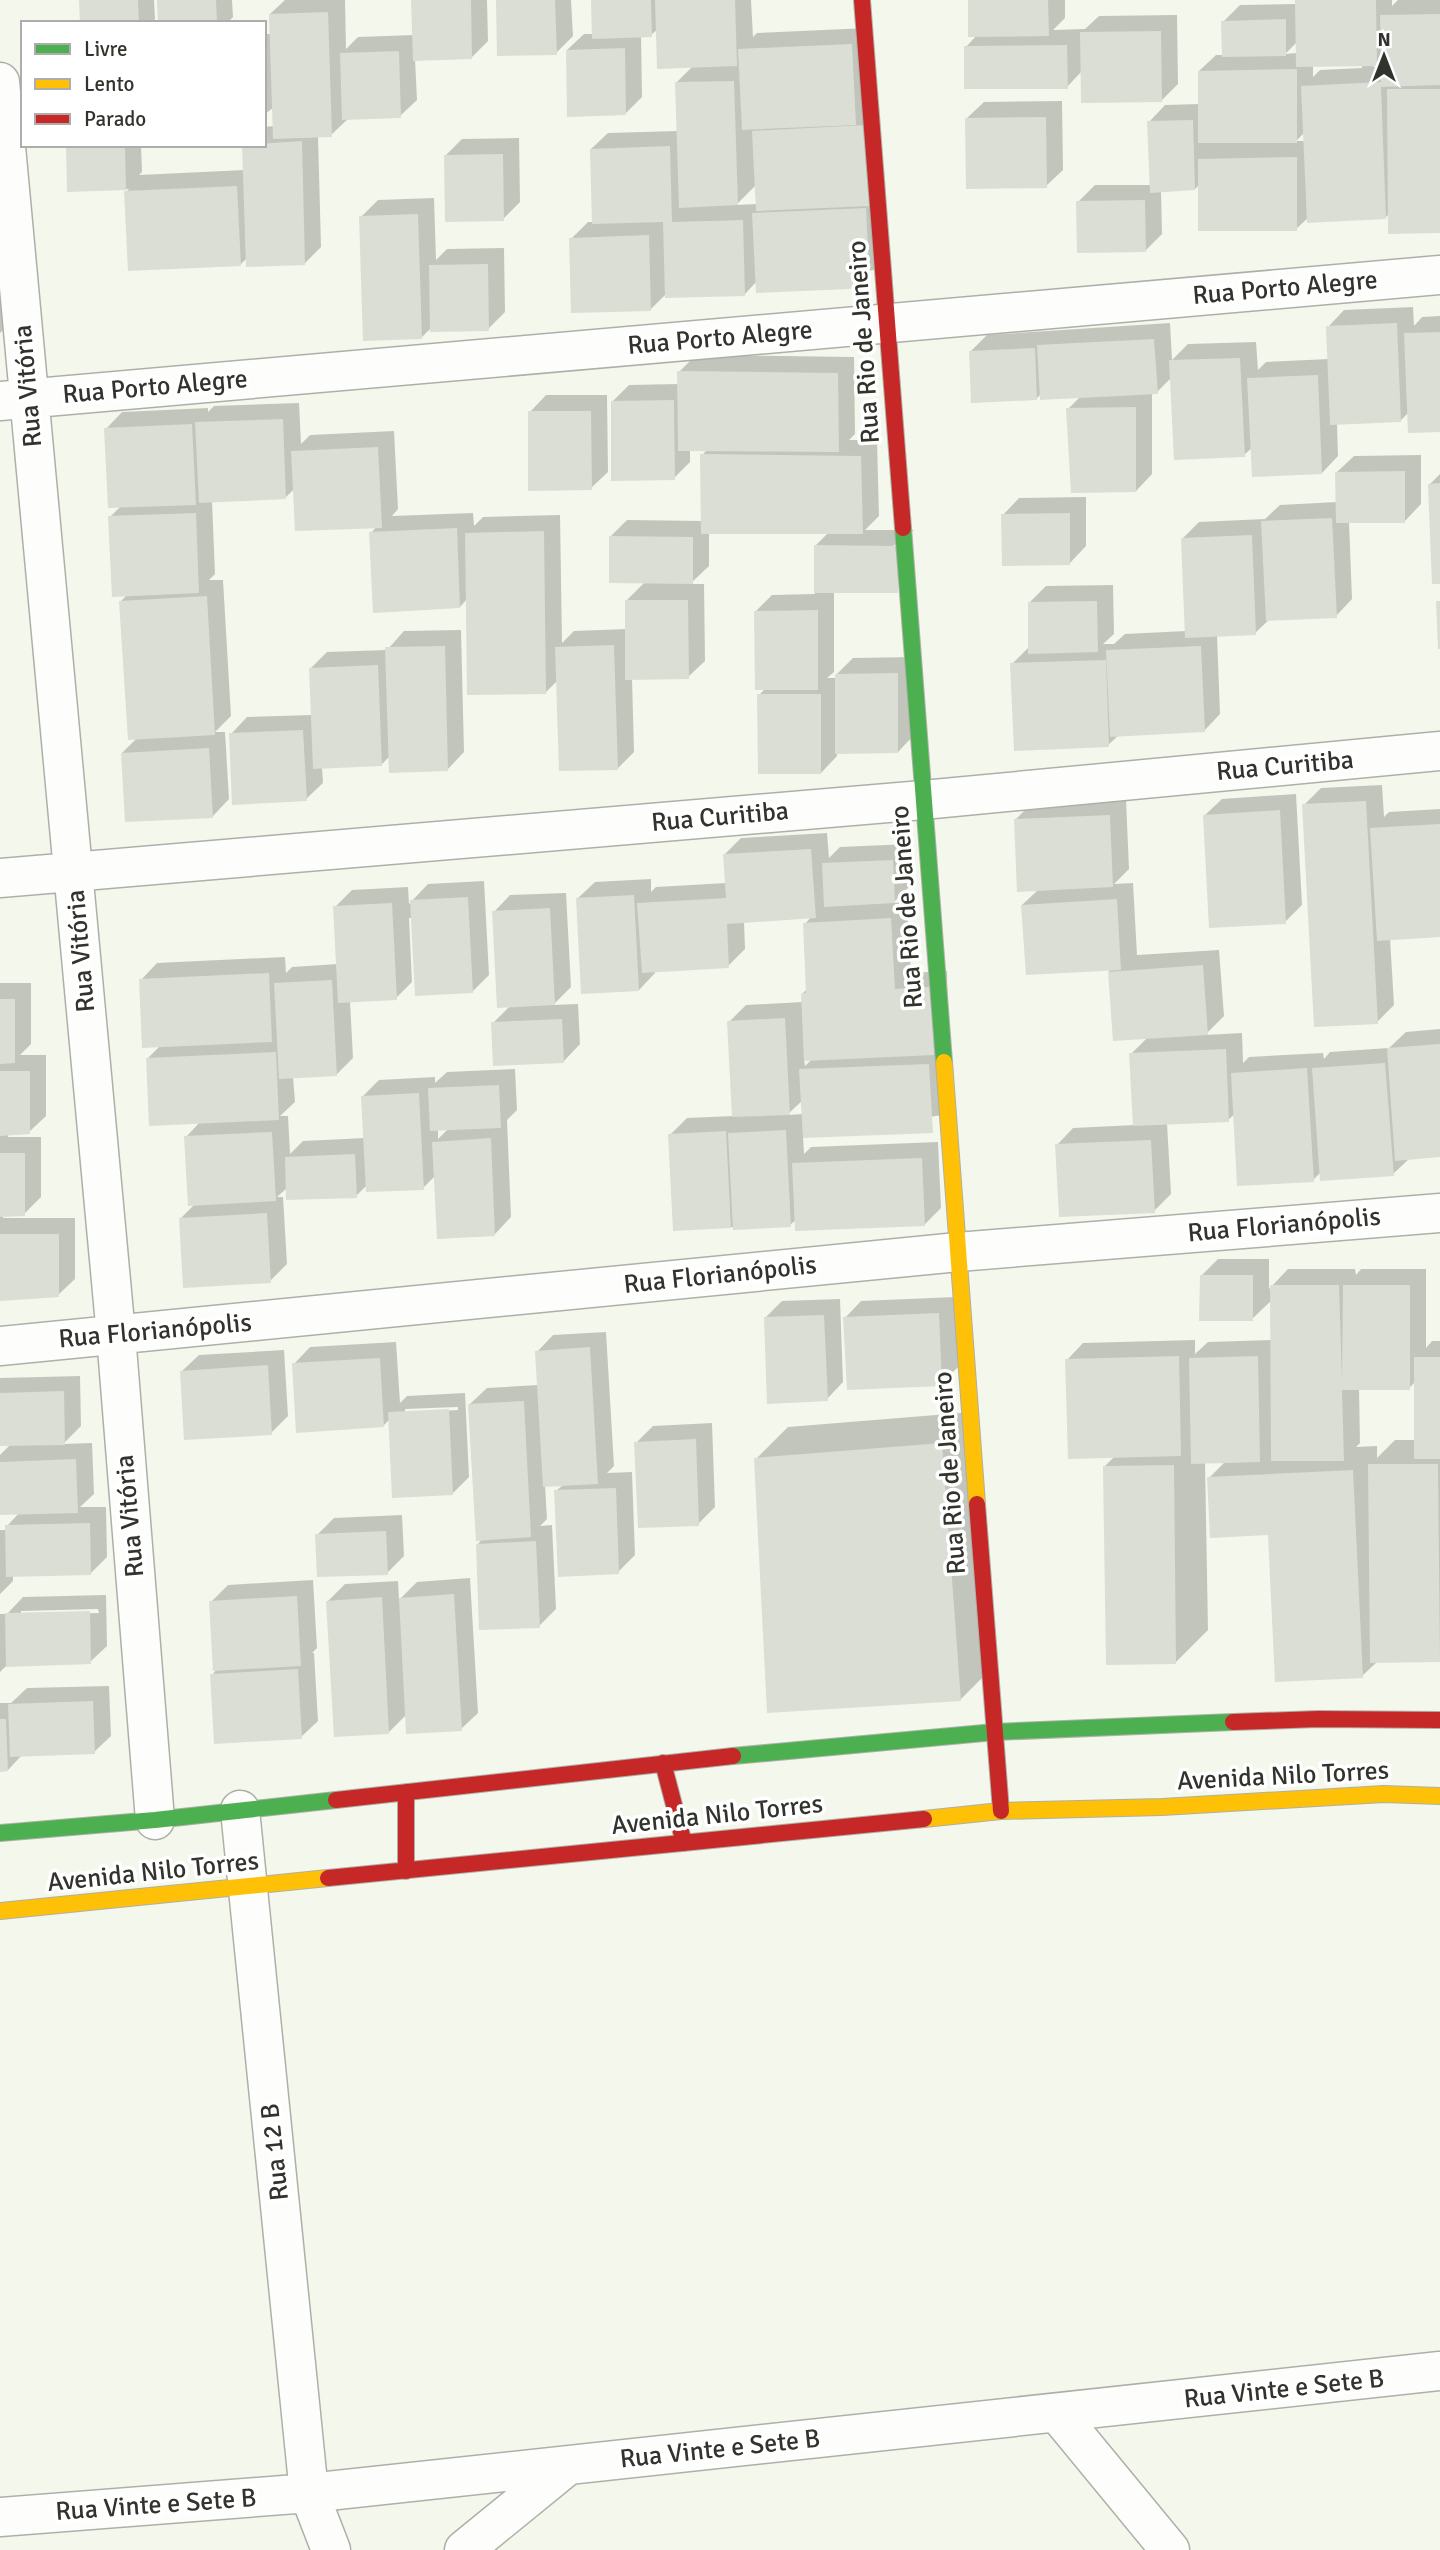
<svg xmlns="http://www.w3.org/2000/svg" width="1440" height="2550" font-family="Signika,sans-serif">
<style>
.shadow{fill:#0003;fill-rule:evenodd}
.building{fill:#daded5}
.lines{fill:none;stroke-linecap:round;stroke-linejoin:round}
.street-casing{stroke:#adb0a8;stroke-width:41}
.fast-casing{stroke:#adb0a8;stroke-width:18}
.slow-casing{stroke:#adb0a8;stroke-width:18}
.jam-casing{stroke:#adb0a8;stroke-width:18}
.street{stroke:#fdfefc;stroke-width:38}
.fast{stroke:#4caf50;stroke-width:16}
.slow{stroke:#ffc107;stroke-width:16}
.jam{stroke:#c62828;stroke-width:16}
.labels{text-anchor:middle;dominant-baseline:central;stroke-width:7;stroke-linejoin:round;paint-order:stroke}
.street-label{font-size:26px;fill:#31342c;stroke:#fff}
</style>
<rect width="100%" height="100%" fill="#f3f7ec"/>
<path class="shadow" d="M81 0H154L155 19 151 23H81Z
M159 0H232L233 17 227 23H159Z
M285 0H345L346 49 358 37 414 35 413 0H487L488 41 472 57 415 59 417 100 400 116 349 118 331 135 318 136 321 247 304 264 248 257 241 264 126 192 129 189 69 190 68 145H141L142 172 139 175 245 170 264 145V127L274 126V107L264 115V34H271L270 14Z
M497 0H571L573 36 556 53Z
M593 0H751L753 37 757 33 868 28 886 269 757 281 745 294 667 293 651 309 571 239 588 222H594L591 149 608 133 678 131 676 83 693 66 658 29 651 35H641L642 97 625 114 567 50 584 34H594ZM757 184V204L736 205Z
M969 0H1065V18L1053 30 1085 29 1099 16 1177 15 1178 84 1161 101 1082 71 1067 87 966 47 977 35Z
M1297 0H1392V6L1398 0H1440V231L1390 213 1386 217H1309L1296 229 1200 184 1195 189 1161 190 1162 234 1145 251 1078 202 1095 185H1151L1149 122 1165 105 1200 104 1199 71 1216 55H1224L1223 22 1240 5 1297 4ZM1297 42V53L1285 54ZM1383 58V67H1373ZM1313 65H1362V68L1320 70 1313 77ZM1305 132V141H1296Z
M1062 101 1063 170 1046 186 967 118 984 102Z
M519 138 520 202 503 219 445 156 462 139Z
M434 198 436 260 447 249 504 248 505 312 488 329 432 327 422 337 361 217 378 200Z
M0 274 5 328 0 333Z
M1413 307 1414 326 1422 317 1440 316V430L1409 412 1400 421 1337 423 1338 456 1322 473 1253 447 1244 455 1172 377 1157 392H1152V474L1136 491 1068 409 1081 396 1042 393 1037 398 970 352 987 335 1170 323 1172 360 1188 344 1256 342 1258 370 1266 362 1329 359 1328 327 1344 310Z
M696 355 854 357 855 434 849 440H877L879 516 865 530H914L834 591V672L827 678H836V675L853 658 914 657V735L898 752H837V756L821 773 759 695 766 688 756 611 772 595 815 594V546L829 532H709V566L690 584H704L705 661 688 677 632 678 634 752 618 768 558 680 545 693 467 599 460 607 371 533 377 526 295 488 286 497 212 501 215 574 209 580H223L231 716 215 732H225L229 799 213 816 122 753 138 737 121 601 128 594 110 517 121 506 106 429 122 412 208 408V412L214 406 299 403 301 444 310 435 394 431 398 509 392 516 473 513 474 526 483 517 560 515 562 643 574 631 627 629 626 601 645 582 610 537 627 520 703 521 702 455 707 450H690V462L674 478 612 402 629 385 679 384V372Z
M546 395H607L608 472 591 488 530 412Z
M1421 455V504L1405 521 1349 522 1352 599 1336 616 1270 619 1255 633 1217 635 1220 714 1204 731 1119 735 1108 745 1012 664 1029 647V603L1046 586 1113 585 1114 634 1103 644H1114L1125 634 1186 631 1182 539 1199 522 1265 519 1280 505 1337 502V472L1354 456Z
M1440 474V582L1430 484Z
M1086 497V546L1070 563 1003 515 1019 498Z
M461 630 464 752 448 769 391 755 381 765 322 767 323 783 306 799 231 734 247 717 312 715 311 668 327 652 387 650 404 631Z
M1382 785 1384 817 1389 812 1440 809V935L1390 938 1394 1005 1377 1022 1304 805 1321 788Z
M1296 794 1302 905 1285 922 1205 815 1222 799Z
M1126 799 1129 869 1114 884 1133 883 1137 955 1219 950 1224 1016 1205 1035 1242 1033 1243 1063 1249 1057 1323 1053 1324 1059 1330 1052 1389 1048 1406 1032 1440 1029V1155L1410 1158 1393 1174 1321 1172 1313 1180 1235 1114 1228 1120 1167 1123 1171 1194 1154 1211 1057 1145 1073 1128 1135 1125 1131 1054 1148 1037 1114 1039 1109 969 1022 905 1039 889 1015 820 1032 803Z
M827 833 829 858 840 847 909 844 911 885 893 903 907 902 911 973 947 971 949 1114 803 1136 804 1154 811 1147 938 1142 941 1208 924 1225 797 1219 790 1225 675 1229 670 1135 687 1118 734 1116 729 1022 746 1005 803 1002V993L808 988 805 924 811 917 744 921 745 949 728 966 655 970V973L639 990 578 898 595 882 651 879V892L656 887 726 883 725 854 741 838ZM804 1059H812L805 1066ZM803 1100 804 1114 787 1115Z
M484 881 489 975 472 992 413 918H409L412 982 396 998 350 1001 353 1058 336 1075 293 1077 295 1102 280 1116H288L290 1154 303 1141 365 1138 362 1097 379 1080 435 1077V1083L447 1072 515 1069 517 1110 507 1120 511 1217 495 1234 436 1175 423 1188 367 1185 356 1196 288 1187 277 1197H283L287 1264 270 1281 181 1218 195 1204 186 1137 200 1122 148 1058 161 1045 141 980 157 963 285 957 286 973 292 967 338 964 335 907 352 890 408 887 409 904 428 884ZM438 1129H448L438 1139Z
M566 893 571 987 553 1005 578 1004 580 1044 564 1061 493 1023 511 1005 494 912 510 895Z
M0 983H31V1044L20 1055H46V1116L29 1132 8 1134V1137H41V1197L24 1214 3 1215V1218H75V1279L58 1295 0 1300Z
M1218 1259H1269V1289L1288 1269H1355L1356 1275 1361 1269H1426V1348L1432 1341H1440V1660L1378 1661 1362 1676 1270 1533 1209 1478 1226 1461H1205L1208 1630 1176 1662 1105 1466 1115 1456 1067 1360 1083 1343 1195 1340V1354L1208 1342 1272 1340V1300L1252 1319 1201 1276ZM1416 1381V1440H1395L1377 1458V1446L1356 1447 1360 1443 1359 1388H1409Z
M955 1297 958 1367 941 1384 845 1318 861 1301Z
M840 1299 843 1382 827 1399 765 1318 782 1301Z
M606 1332 614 1466 607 1473 632 1472 635 1555 618 1572 556 1491 563 1485H545L547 1519 540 1526 552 1525 556 1609 539 1626 478 1544 483 1538 470 1404 487 1388 538 1385 537 1352 553 1335Z
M396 1342 400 1403 407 1396 465 1393 469 1477 452 1494 390 1419 383 1426 294 1364 310 1347ZM458 1407V1410L405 1413V1409Z
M284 1350 288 1416 271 1433 182 1371 199 1355Z
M80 1376 81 1426 63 1444 92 1443 94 1494 80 1507H106L107 1557 90 1574 13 1576V1581L0 1594V1530H7V1526L20 1512 0 1513V1455L11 1444 0 1445V1378Z
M973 1412 992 1668 960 1700 756 1459 788 1427Z
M712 1423 715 1507 698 1524 636 1443 653 1426Z
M402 1515 404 1556 387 1573 317 1535 334 1518Z
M470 1578 478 1713 461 1729 407 1714 389 1732 328 1601 345 1584 398 1581 399 1600 417 1582Z
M313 1580 317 1648 312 1653H314L318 1721 301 1737 212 1675 217 1669 211 1602 228 1585Z
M106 1595 107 1646 90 1662 7 1665 0 1672V1614H7L23 1597ZM98 1609 99 1613 21 1615V1611Z
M109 1686 111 1736 94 1752 22 1755 8 1770H0V1703H11L27 1688Z"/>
<path class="building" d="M79 0H138L139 23H80Z
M157 0H216L217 23H158Z
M411 0H471L472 59 413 61Z
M496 0H555L557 55 497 56Z
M591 0H651L652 37 592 39Z
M655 0H735L737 66 657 69Z
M968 0H1048L1049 36 968 37Z
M1295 0H1376L1377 66 1296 67Z
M328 12 332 137 273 139 269 14Z
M1440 14V85L1381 87 1386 219 1307 223 1301 86 1381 82 1380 15Z
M1286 19V56L1222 57 1221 21Z
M1161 31 1162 102 1081 103 1080 32Z
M852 44 856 125 742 130 738 49Z
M1067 45 1068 89H964V46Z
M625 48 626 115 567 117 566 50Z
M399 51 401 118 342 120 340 53Z
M1297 69V143H1198V71Z
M734 81 738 205 679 208 675 82Z
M1387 89H1440V233L1388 234Z
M1046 117 1047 188 966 189 965 118Z
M1193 120 1195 190 1150 193 1147 121Z
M866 125 870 206 756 211 752 131Z
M302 141 305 265 246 267 242 145Z
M66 145H125L126 190 67 192Z
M670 146 672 222 743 220 745 296 665 298 663 222 592 224 590 149Z
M503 154 504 221 445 222 444 155Z
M1297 157V231H1198V159Z
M237 186 241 266 128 271 124 191Z
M1145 200 1146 252 1077 253 1076 201Z
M866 208 870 288 756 293 752 213Z
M418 214 422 339 363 341 359 216Z
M649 235 651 311 571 313 569 238Z
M488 264 489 331 430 332 429 265Z
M1397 323 1401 422 1330 425 1326 326Z
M1440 332V432L1408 433 1404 333Z
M1154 339 1158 394 1040 400 1037 345Z
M1035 348 1037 400 971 403 969 351Z
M1240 358 1245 457 1174 460 1169 360Z
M677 371 838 373 839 452 678 451Z
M1318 375 1322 474 1252 477 1247 378Z
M674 400 675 480 611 481V401Z
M1136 407V492L1071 493 1066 408Z
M528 411H591L592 490 528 491Z
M283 419 286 499 199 503 195 422Z
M192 424 196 505 108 508 104 428Z
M378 447 382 528 295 531 291 451Z
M700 454 861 456 863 534H701Z
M1405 471V523H1336L1335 472Z
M1440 483V584H1432L1428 484Z
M196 513 199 593 112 597 108 516Z
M1070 513V565L1002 566 1001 514Z
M1332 518 1337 618 1266 621 1261 521Z
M457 528 460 608 373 613 369 532Z
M544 531 546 694 467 695 465 533Z
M1252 535 1256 635 1185 638 1181 538Z
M609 536 693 537V584L609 583Z
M814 545 898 546V593H814Z
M207 596 215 735 128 740 119 601Z
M625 600H688L689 679 625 680Z
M1097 601 1098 652 1028 654V602Z
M1436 601H1440V649H1438Z
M818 610V690H755L754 611Z
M614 645 618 770 559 771 555 647Z
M445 646 448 771 389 773 385 647Z
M1201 646 1205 732 1110 737 1106 650Z
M1106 660 1109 747 1014 751 1010 663Z
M378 665 382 766 313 769 309 668Z
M898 673V753L835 754V674Z
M757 694H821V774H758Z
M303 730 307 801 232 805 229 733Z
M209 748 213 818 125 822 121 753Z
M1366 801 1378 1024 1314 1027 1302 804Z
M1280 810 1286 924 1209 928 1203 815Z
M1110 815 1113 887 1017 892 1014 819Z
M1440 824V937L1377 941 1370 828Z
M811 849 816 918 727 924 729 968 642 973 637 903 726 898 723 854Z
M893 860 895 903 824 907 822 863Z
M634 895 639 991 581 994 576 898Z
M468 897 473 993 415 996 410 900Z
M1117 899 1121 970 1026 975 1021 905Z
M392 903 397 1000 338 1003 333 906Z
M550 908 555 1005 497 1008 492 911Z
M891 918 895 989 931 987 934 1055 804 1061 801 993H806L803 923Z
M1203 965 1208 1035 1113 1041 1108 972Z
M269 973 272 1042 142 1048 139 979Z
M332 980 337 1076 279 1079 274 983Z
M0 999H15V1063L0 1064Z
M785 1018 790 1115 732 1117 727 1021Z
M562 1019 564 1063 493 1066 491 1022Z
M1440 1044V1157L1395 1161 1387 1048Z
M1226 1049 1229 1122 1133 1126 1129 1053Z
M276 1052 279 1120 149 1126 146 1058Z
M1385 1063 1394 1176 1320 1181 1312 1068Z
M929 1064 933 1133 803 1138 799 1069Z
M1307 1068 1314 1182 1237 1186 1231 1073Z
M0 1071H30V1134L0 1136Z
M499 1085 501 1128 430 1131 428 1088Z
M419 1093 424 1190 366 1192 361 1096Z
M786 1130 791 1227 733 1230 728 1133Z
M726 1131 731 1228 673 1231 668 1134Z
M272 1132 276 1201 188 1206 184 1136Z
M491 1138 495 1236 437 1239 432 1142Z
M1151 1140 1155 1213 1059 1217 1055 1144Z
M0 1153H25V1216L0 1217Z
M355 1154 357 1198 286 1200 285 1157Z
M922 1158 925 1226 795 1231 792 1163Z
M267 1213 271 1283 183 1288 179 1218Z
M0 1234H59V1297L0 1301Z
M1200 1275H1253V1321H1199Z
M1270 1285H1339L1342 1381 1343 1285H1410V1390H1342L1344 1461H1271Z
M939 1313 942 1386 847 1390 843 1317Z
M824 1315 828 1401 767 1404 764 1317Z
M590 1347 598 1484 543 1487 535 1351Z
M1179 1356 1181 1456 1068 1459 1065 1359Z
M1258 1356 1260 1462 1191 1464 1189 1358Z
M1414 1357H1440V1459H1414Z
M380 1358 384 1427 296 1433 292 1363Z
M268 1365 272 1435 184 1440 180 1371Z
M64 1391 65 1445 0 1446V1393Z
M524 1401 531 1537 476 1541 468 1404Z
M449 1409 453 1495 392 1498 388 1412Z
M696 1439 699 1526 638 1528 634 1442Z
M942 1443 961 1701 767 1713 754 1458Z
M76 1459 78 1513 0 1515V1462Z
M1368 1464H1438L1440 1662 1370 1663Z
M1174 1465 1176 1664 1106 1665 1103 1466Z
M1353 1470 1363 1678 1275 1682 1268 1535 1210 1538 1207 1477Z
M616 1488 619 1574 558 1577 554 1490Z
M90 1523 91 1575 6 1577 5 1525Z
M386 1531 388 1575 317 1577 315 1534Z
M536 1541 540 1628 479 1630 476 1544Z
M454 1594 462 1731 406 1734 399 1598Z
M297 1596 301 1666 213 1671 209 1601Z
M382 1597 389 1734 334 1737 326 1601Z
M90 1611 91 1664 6 1667 5 1613Z
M298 1669 302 1739 214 1744 210 1674Z
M93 1701 95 1754 10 1757 8 1704Z
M0 1719H6L8 1771 0 1772Z"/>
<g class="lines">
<g class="street-casing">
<path id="street" d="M0 82 116 1335 155 1820
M0 401 1440 275
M0 878 923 800 1440 751
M0 1346 958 1252 1440 1213
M240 1810 309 2493 331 2550
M1058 2414 1170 2550
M0 2517 309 2493 1440 2371
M464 2550 567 2466"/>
</g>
<g class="fast-casing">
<path id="fast" d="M903 528 944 1062
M733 1756 995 1732 1233 1722
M0 1833 155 1820 336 1800"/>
</g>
<g class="slow-casing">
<path id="slow" d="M944 1062 977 1504
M924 1819 1001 1811 1162 1807 1384 1794 1440 1796
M0 1911 328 1878"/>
</g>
<g class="jam-casing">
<path id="jam" d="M862 0 903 528
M977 1504 1001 1811
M1233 1722 1318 1719 1440 1720
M663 1763 684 1843
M406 1792V1871
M336 1800 733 1756
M328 1878 924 1819"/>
</g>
<use href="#street" class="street"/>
<use href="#fast" class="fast"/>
<use href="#slow" class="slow"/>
<use href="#jam" class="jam"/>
</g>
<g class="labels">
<g class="street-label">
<text transform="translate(1285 288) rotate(-5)">Rua Porto Alegre</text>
<text transform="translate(720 338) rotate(-5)">Rua Porto Alegre</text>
<text transform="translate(864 342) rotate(-94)">Rua Rio de Janeiro</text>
<text transform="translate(28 386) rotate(-95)">Rua Vitória</text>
<text transform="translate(155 387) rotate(-5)">Rua Porto Alegre</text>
<text transform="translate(1285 766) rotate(-5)">Rua Curitiba</text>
<text transform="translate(720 817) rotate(-5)">Rua Curitiba</text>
<text transform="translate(907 907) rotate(-94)">Rua Rio de Janeiro</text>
<text transform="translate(81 951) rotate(-95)">Rua Vitória</text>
<text transform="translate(1284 1225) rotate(-5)">Rua Florianópolis</text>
<text transform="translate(720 1275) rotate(-6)">Rua Florianópolis</text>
<text transform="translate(155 1331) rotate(-5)">Rua Florianópolis</text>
<text transform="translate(950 1473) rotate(-94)">Rua Rio de Janeiro</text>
<text transform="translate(130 1516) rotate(-95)">Rua Vitória</text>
<text transform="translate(1283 1776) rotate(-3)">Avenida Nilo Torres</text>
<text transform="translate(717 1815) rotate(-6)">Avenida Nilo Torres</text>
<text transform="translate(153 1872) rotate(-6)">Avenida Nilo Torres</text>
<text transform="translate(275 2152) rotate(-96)">Rua 12 B</text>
<text transform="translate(1284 2389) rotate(-6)">Rua Vinte e Sete B</text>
<text transform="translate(720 2449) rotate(-6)">Rua Vinte e Sete B</text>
<text transform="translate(156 2505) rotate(-4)">Rua Vinte e Sete B</text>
</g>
</g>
<rect x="21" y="21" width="245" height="126" fill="#ffffff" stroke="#adaeab" stroke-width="2"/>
<rect x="35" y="44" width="35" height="10" fill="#4caf50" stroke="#adaeab" stroke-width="2"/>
<text x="84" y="56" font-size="21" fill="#31342c">Livre</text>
<rect x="35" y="79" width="35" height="10" fill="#ffc107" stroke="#adaeab" stroke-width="2"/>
<text x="84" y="91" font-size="21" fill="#31342c">Lento</text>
<rect x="35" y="114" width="35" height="10" fill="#c62828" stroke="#adaeab" stroke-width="2"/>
<text x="84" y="126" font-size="21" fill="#31342c">Parado</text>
<g transform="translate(1384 56)" stroke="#ffffff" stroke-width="5" paint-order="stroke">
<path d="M0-5L12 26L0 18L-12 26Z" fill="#31342c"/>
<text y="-10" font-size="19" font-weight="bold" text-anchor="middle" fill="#31342c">N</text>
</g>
</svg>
